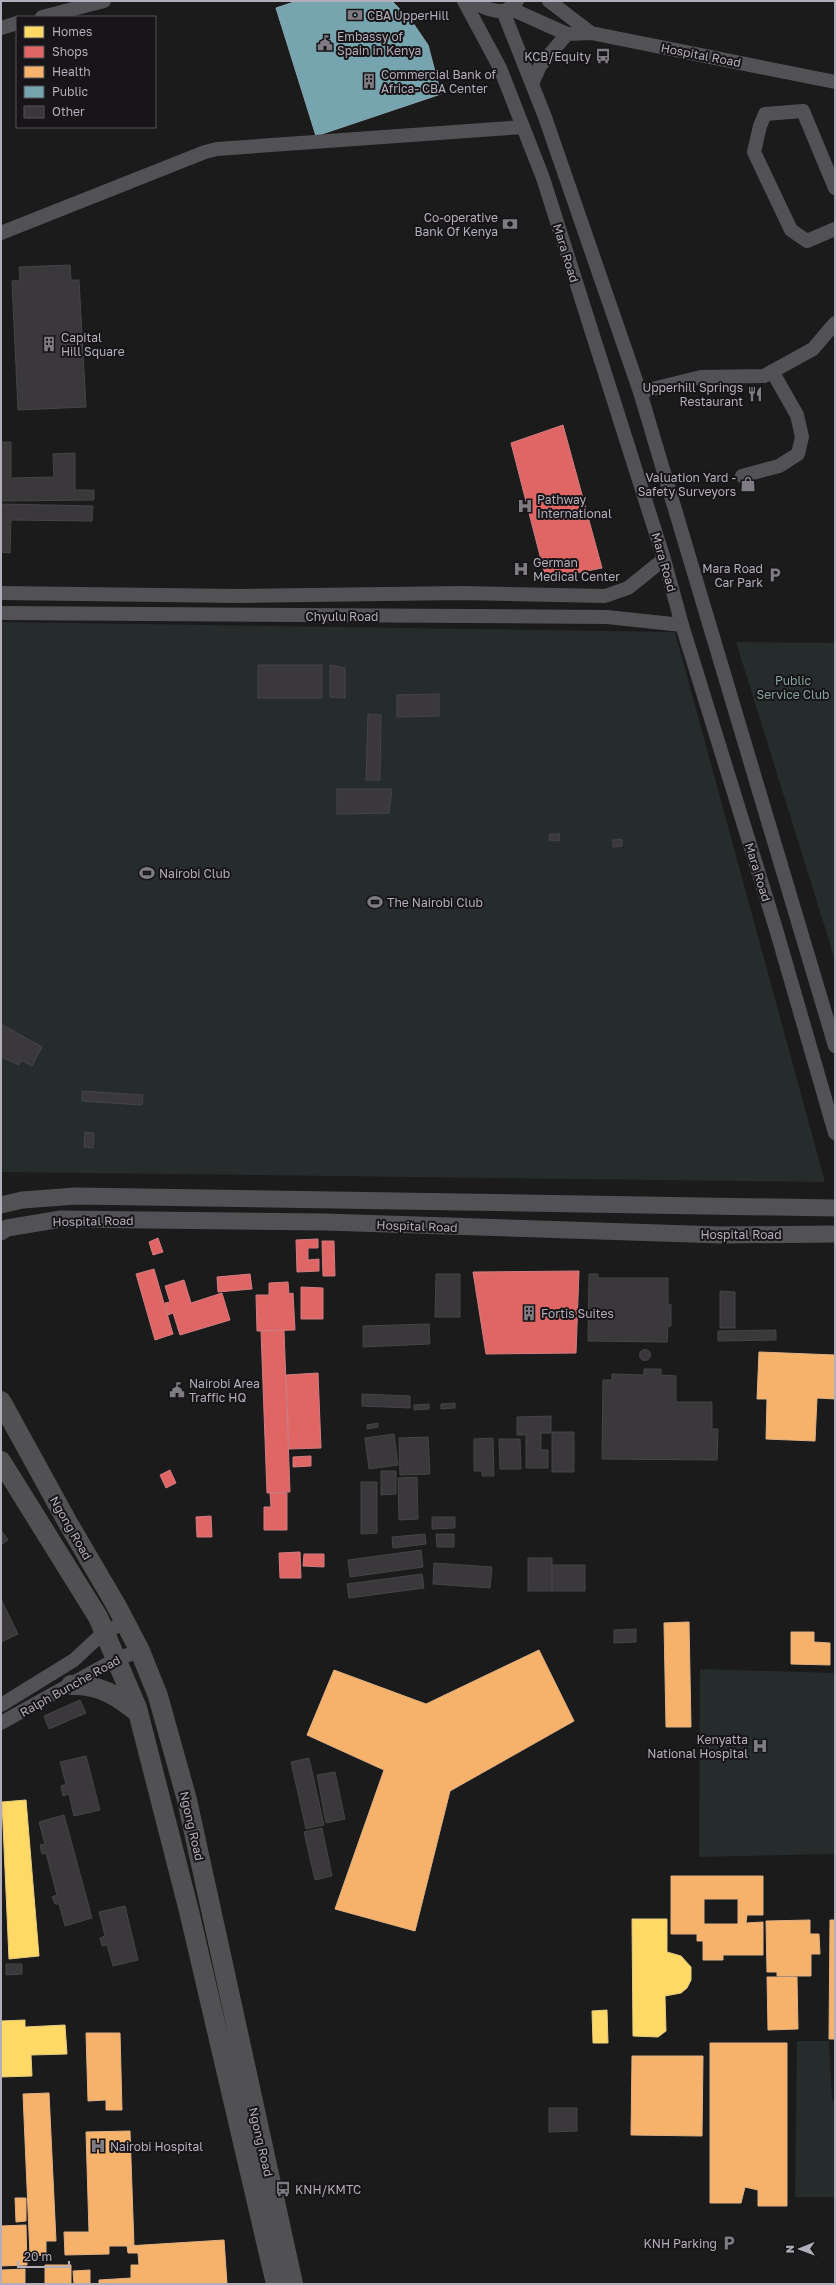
<svg xmlns="http://www.w3.org/2000/svg" width="836" height="2285" font-family="'Golos Text',sans-serif">
<style>
.green{fill:#252c2b}
.homes{fill:#ffd966;stroke:#e8cc80}
.shops{fill:#e06666;stroke:#d27c80}
.health{fill:#f6b26b;stroke:#e2b183;fill-rule:evenodd}
.public{fill:#76a5af;stroke:#88a8b3}
.building{fill:#3a383a;stroke:#454447}
.lines{fill:none;stroke-linecap:round;stroke-linejoin:round}
.minor{stroke:#525155;stroke-width:14}
.tertiary{stroke:#525155;stroke-width:17}
.secondary{stroke:#515052;stroke-width:20}
.labels{text-anchor:middle;dominant-baseline:central;stroke-width:4;stroke-linejoin:round;paint-order:stroke}
.poi-label{font-size:12px;fill:#b3aebb;stroke:#171517;text-anchor:start}
.street-label{font-size:12px;fill:#b3aebb;stroke:#171517}
.park-label{font-size:12px;fill:#86a59c;stroke:#171517}
</style>
<rect width="100%" height="100%" fill="#1b1b1b"/>
<path class="green" d="M1 622 675 632 825 1182 1 1172Z
M736 642 835 643V960Z
M700 1669 835 1673V1854L699 1857Z
M797 2041H829L832 2100H835V2197H795Z"/>
<path class="homes" d="M26 1800 39 1956 9 1959 2 1802Z
M632 1919H667V1952L681 1956 691 1967V1980L687 1988 681 1993 665 1996 666 2031 658 2037 633 2036Z
M607 2010 608 2043H593L592 2011Z
M25 2020V2027L65 2025 67 2054 31 2055 32 2076 1 2077V2021Z"/>
<path class="shops" d="M563 425 602 568 546 579 511 443Z
M158 1238 163 1252 153 1255 149 1242Z
M318 1239V1248H308V1260L319 1259V1271L297 1272 296 1240Z
M322 1241H334L335 1276H323Z
M154 1269 173 1334 155 1340 136 1274Z
M579 1271 576 1353 486 1354 473 1272Z
M250 1274 252 1289 218 1292 217 1277Z
M184 1280 191 1303 222 1293 230 1320 180 1335 173 1313 168 1315 165 1303 170 1302 165 1286Z
M288 1282 289 1294 293 1293 295 1330 257 1331 256 1295H269V1283Z
M301 1287 323 1288V1319H301Z
M284 1330 290 1492 267 1493 261 1331Z
M318 1373 321 1448 289 1449 286 1375Z
M311 1456V1466L293 1467V1457Z
M170 1470 176 1483 166 1488 160 1475Z
M270 1493H287V1530H264V1507H271Z
M211 1516 212 1537H197L196 1517Z
M300 1552 301 1578H280L279 1553Z
M304 1554H324V1567L303 1566Z"/>
<path class="health" d="M759 1352 835 1355V1399L817 1398 815 1441 766 1439 767 1399H757Z
M689 1622 691 1727H666L664 1623Z
M791 1632H814V1642L830 1643V1665L791 1664Z
M539 1650 574 1721 450 1791 415 1931 335 1909 384 1770 307 1735 334 1670 426 1704Z
M671 1876H763V1915H747L746 1923 763 1922V1955H723V1960H703V1941H697V1934H671ZM704 1899H738V1924H704Z
M810 1920V1934H819L820 1954H811V1976H777V1972H767L766 1921Z
M830 1920H835V2039H829Z
M767 1977H797L798 2029 768 2030Z
M86 2033H120L122 2110H106V2100L88 2101Z
M710 2043H787V2206H758V2190L745 2187 741 2203H710Z
M632 2056H703L702 2136 631 2135Z
M49 2093 56 2241H46V2255L30 2256 23 2094Z
M130 2131 134 2246H109V2254L65 2255 64 2232H89L86 2132Z
M15 2198H26V2221L16 2222Z
M26 2225 27 2265 1 2266V2226Z
M224 2240 227 2284H99V2280L131 2278V2265H139L138 2253H128L127 2246Z
M45 2265H71V2284H45Z
M25 2269V2284H1V2270Z
M90 2270V2284H74L73 2271Z"/>
<path class="public" d="M297 1H392L413 23 428 45 441 94 316 136 276 8Z"/>
<path class="building" d="M70 265 71 280H79L86 407 18 410 12 281 20 280 19 267Z
M1 442H11V478L54 477 53 454 75 453V490H94V500L1 501Z
M1 504 93 506 92 521 11 520 10 553 1 552Z
M258 665H322V698H258Z
M330 665 345 668V698L330 697Z
M439 694V716L397 717V695Z
M368 714 381 715 380 780H366Z
M337 789H392L389 813 337 814Z
M550 834H560L559 841 549 840Z
M622 839V846L613 847V840Z
M1 1024 42 1047 32 1066 21 1060 19 1065 1 1057Z
M82 1091 143 1095 142 1105 82 1101Z
M85 1132 94 1133 93 1148 84 1147Z
M436 1274H460V1317H435Z
M589 1274H598V1278H668V1305L671 1304V1326H668L667 1342 588 1341Z
M720 1291 735 1292V1328H720Z
M429 1324 430 1344 363 1347V1326Z
M776 1330V1340L718 1341V1331Z
M639.5 1355a5.5 5.5 0 1 1 11 0a5.5 5.5 0 1 1-11 0Z
M644 1369H661V1375L676 1376V1402H712V1429H718L717 1460 602 1459 603 1380H612V1374L644 1375Z
M362 1394 410 1396V1408L362 1406Z
M455 1403V1408L441 1409V1404Z
M429 1404V1409L414 1410V1405Z
M551 1416V1433H541V1450H548V1468H526V1435H517V1417Z
M378 1423V1427L367 1429V1425Z
M552 1432H574V1472H552Z
M394 1434 398 1465 369 1469 365 1438Z
M428 1437 430 1474 400 1475 399 1438Z
M493 1438 494 1476H482V1471H474V1439Z
M499 1439H520L521 1469H500Z
M381 1471H396V1494L381 1495Z
M417 1477 418 1519 399 1520 398 1478Z
M361 1482H377V1533L361 1534Z
M432 1517H455V1528L432 1529Z
M1 1530 8 1540 1 1545Z
M425 1534 426 1544 393 1548 392 1537Z
M436 1534H454V1547H437Z
M421 1550 423 1567 350 1577 348 1560Z
M528 1558H552V1591H528Z
M434 1563 492 1567 490 1588 433 1584Z
M552 1565H585V1591H552Z
M422 1574 424 1588 349 1598 347 1584Z
M1 1599 18 1634 1 1642Z
M636 1629V1642L614 1643V1630Z
M80 1700 86 1713 49 1729 44 1716Z
M86 1756 100 1810 74 1816 69 1794 63 1796 61 1786 66 1784 60 1762Z
M309 1758 324 1825 306 1829 291 1762Z
M335 1772 345 1819 326 1823 317 1775Z
M64 1815 92 1918 65 1926 59 1904H55L52 1897 57 1895 46 1853 42 1854 40 1845 45 1844 39 1822Z
M322 1828 332 1876 315 1880 304 1832Z
M125 1906 138 1960 113 1966 107 1945 102 1946 100 1938 105 1936 99 1912Z
M6 1964H22V1974L6 1975Z
M549 2108H577V2131L549 2132Z"/>
<g class="lines">
<path class="minor" d="M464 1 500 68 543 178 664 559 682 625 776 929 835 1133
M473 1C486 10 507 18 517 1
M549 1 591 33
M509 8 567 34 591 33 835 82
M503 11 545 117 640 392 835 1046
M42 17 104 1
M1 28 17 23
M532 84 540 66 567 34
M835 188 803 111 765 114 760 126 754 152 791 230 807 241 835 229
M1 233 205 152 217 149 523 127
M640 392 701 377 764 376 813 349 835 323
M742 476 779 466 798 454 802 437 797 415 772 371
M1 593 238 596 462 593 605 596 628 588 664 559
M1 613 607 617 682 625
M1 1705 74 1660 103 1633 124 1623
M1 1723 116 1659 140 1651"/>
<path class="tertiary" d="M1 1205 22 1200 76 1196 835 1208
M1 1232 7 1228 61 1219 325 1222 721 1235 835 1234"/>
<path class="secondary" d="M1 1401 68 1523 116 1605 140 1651 158 1696 187 1800 293 2284
M1 1461 98 1617 137 1708 189 1911 276 2284
M71 1685C98 1684 117 1695 137 1712"/>
</g>
<defs>
<g id="bank-bare" transform="scale(1.2)"><path d="M-6-4H6V4H-6ZM0-2.3a2.3 2.3 0 1 0 0 4.6a2.3 2.3 0 1 0 0-4.6Z" fill="#7e7b83" stroke="#171517" stroke-width="2.5" paint-order="stroke"/></g>
<g id="civic-bare" transform="scale(1.2)"><path d="M-.6-6.5H3V-4.5H.6V-3L4-1V1h2V6H-6V1h2V-1L-.6-3ZM-1.2 2.5V6h2.4V2.5Z" fill="#7e7b83" stroke="#171517" stroke-width="2.5" paint-order="stroke"/></g>
<g id="bus-bare" transform="scale(1.2)"><path d="M-5-6H5V4H4V6H2V4H-2V6H-4V4H-5ZM-3.5-4V0h7V-4ZM-3.5 1.2v1.5H-2V1.2ZM2 1.2v1.5H3.5V1.2Z" fill="#7e7b83" stroke="#171517" stroke-width="2.5" paint-order="stroke"/></g>
<g id="building-bare" transform="scale(1.2)"><path d="M-4-6H4V6H1V3H-1V6H-4ZM-2.5-4.3h1.7v1.8h-1.7ZM.8-4.3h1.7v1.8H.8ZM-2.5-1h1.7V.8h-1.7ZM.8-1h1.7V.8H.8Z" fill="#7e7b83" stroke="#171517" stroke-width="2.5" paint-order="stroke"/></g>
<g id="restaurant-bare" transform="scale(1.2)"><path d="M-5-6h1v4h1v-4h1v4h1v-4h1v5L-1.5 .5V6h-2V.5L-5-1ZM5-6V6H3V1.5H1.5Q1.5-4 5-6Z" fill="#7e7b83" stroke="#171517" stroke-width="2.5" paint-order="stroke"/></g>
<g id="shop-bare" transform="scale(1.2)"><path d="M-5-2.5h2.3a2.7 3.5 0 0 1 5.4 0H5L5.5 6h-11ZM-1.5-2.5h3a1.5 2.3 0 0 0-3 0Z" fill="#7e7b83" stroke="#171517" stroke-width="2.5" paint-order="stroke"/></g>
<g id="hospital-bare" transform="scale(1.2)"><path d="M-5-5h3v3.5h4V-5h3V5h-3V1.5h-4V5h-3Z" fill="#7e7b83" stroke="#171517" stroke-width="2.5" paint-order="stroke"/></g>
<g id="parking-bare" transform="scale(1.2)"><path d="M-3.5-5.5H1a3.5 3.5 0 0 1 0 7H-1V5.5H-3.5ZM-1-3.4V-.6H.8a1.4 1.4 0 0 0 0-2.8Z" fill="#7e7b83" stroke="#171517" stroke-width="2.5" paint-order="stroke"/></g>
<g id="stadium-bare" transform="scale(1.2)"><path d="M0-5a6.5 5 0 1 0 0 10a6.5 5 0 1 0 0-10ZM-3.5-1.8h7v3.6h-7Z" fill="#7e7b83" stroke="#171517" stroke-width="2.5" paint-order="stroke"/></g>
</defs>
<g fill-rule="evenodd">
<use href="#bank-bare" x="355" y="15"/>
<use href="#civic-bare" x="325" y="43"/>
<use href="#bus-bare" x="603" y="56"/>
<use href="#building-bare" x="369" y="81"/>
<use href="#bank-bare" x="510" y="224"/>
<use href="#building-bare" x="49" y="344"/>
<use href="#restaurant-bare" x="755" y="394"/>
<use href="#shop-bare" x="748" y="484"/>
<use href="#hospital-bare" x="525" y="506"/>
<use href="#hospital-bare" x="521" y="569"/>
<use href="#parking-bare" x="775" y="575"/>
<use href="#stadium-bare" x="147" y="873"/>
<use href="#stadium-bare" x="375" y="902"/>
<use href="#building-bare" x="529" y="1313"/>
<use href="#civic-bare" x="177" y="1390"/>
<use href="#hospital-bare" x="760" y="1746"/>
<use href="#hospital-bare" x="98" y="2146"/>
<use href="#bus-bare" x="283" y="2189"/>
<use href="#parking-bare" x="729" y="2243"/>
</g>
<g class="labels">
<g class="poi-label">
<text x="367" y="15">CBA UpperHill</text>
<text x="337" y="36">Embassy of<tspan x="337" dy="14">Spain in Kenya</tspan></text>
<text x="591" y="56" text-anchor="end">KCB/Equity</text>
<text x="381" y="74">Commercial Bank of<tspan x="381" dy="14">Africa- CBA Center</tspan></text>
<text x="498" y="217" text-anchor="end">Co-operative<tspan x="498" dy="14">Bank Of Kenya</tspan></text>
<text x="61" y="337">Capital<tspan x="61" dy="14">Hill Square</tspan></text>
<text x="743" y="387" text-anchor="end">Upperhill Springs<tspan x="743" dy="14">Restaurant</tspan></text>
<text x="736" y="477" text-anchor="end">Valuation Yard -<tspan x="736" dy="14">Safety Surveyors</tspan></text>
<text x="537" y="499">Pathway<tspan x="537" dy="14">International</tspan></text>
<text x="533" y="562">German<tspan x="533" dy="14">Medical Center</tspan></text>
<text x="763" y="568" text-anchor="end">Mara Road<tspan x="763" dy="14">Car Park</tspan></text>
<text x="159" y="873">Nairobi Club</text>
<text x="387" y="902">The Nairobi Club</text>
<text x="541" y="1313">Fortis Suites</text>
<text x="189" y="1383">Nairobi Area<tspan x="189" dy="14">Traffic HQ</tspan></text>
<text x="748" y="1739" text-anchor="end">Kenyatta<tspan x="748" dy="14">National Hospital</tspan></text>
<text x="110" y="2146">Nairobi Hospital</text>
<text x="295" y="2189">KNH/KMTC</text>
<text x="717" y="2243" text-anchor="end">KNH Parking</text>
</g>
<g class="street-label">
<text transform="translate(701 55) rotate(11)">Hospital Road</text>
<text transform="translate(566 253) rotate(73)">Mara Road</text>
<text transform="translate(664 562) rotate(74)">Mara Road</text>
<text x="342" y="616">Chyulu Road</text>
<text transform="translate(758 872) rotate(73)">Mara Road</text>
<text transform="translate(93 1221) rotate(-1)">Hospital Road</text>
<text transform="translate(417 1226) rotate(2)">Hospital Road</text>
<text x="741" y="1234">Hospital Road</text>
<text transform="translate(71 1528) rotate(60)">Ngong Road</text>
<text transform="translate(70 1686) rotate(-29)">Ralph Bunche Road</text>
<text transform="translate(192 1826) rotate(77)">Ngong Road</text>
<text transform="translate(261 2142) rotate(77)">Ngong Road</text>
</g>
<g class="park-label">
<text x="793" y="680">Public<tspan x="793" dy="14">Service Club</tspan></text>
</g>
</g>
<rect width="836" height="2285" fill="none" stroke="#b3aebb" stroke-width="4"/>
<rect x="16" y="16" width="140" height="112" fill="#171517" stroke="#555259"/>
<rect x="24" y="26" width="20" height="12" fill="#ffd966" stroke="#555259"/>
<text x="52" y="36" font-size="12" fill="#b3aebb">Homes</text>
<rect x="24" y="46" width="20" height="12" fill="#e06666" stroke="#555259"/>
<text x="52" y="56" font-size="12" fill="#b3aebb">Shops</text>
<rect x="24" y="66" width="20" height="12" fill="#f6b26b" stroke="#555259"/>
<text x="52" y="76" font-size="12" fill="#b3aebb">Health</text>
<rect x="24" y="86" width="20" height="12" fill="#76a5af" stroke="#555259"/>
<text x="52" y="96" font-size="12" fill="#b3aebb">Public</text>
<rect x="24" y="106" width="20" height="12" fill="#3a383a" stroke="#555259"/>
<text x="52" y="116" font-size="12" fill="#b3aebb">Other</text>
<g transform="translate(800 2249) rotate(269)" stroke="#171517" stroke-width="3" paint-order="stroke">
<path d="M0-3L7 15L0 10L-7 15Z" fill="#b3aebb"/>
<text y="-6" font-size="11" font-weight="bold" text-anchor="middle" fill="#b3aebb">N</text>
</g>
<path d="M18 2261v6h51v-6" fill="none" stroke="#b3aebb" stroke-width="2"/>
<text x="24" y="2261" font-size="12" fill="#b3aebb" stroke="#171517" stroke-width="3" paint-order="stroke">20 m</text>
</svg>
